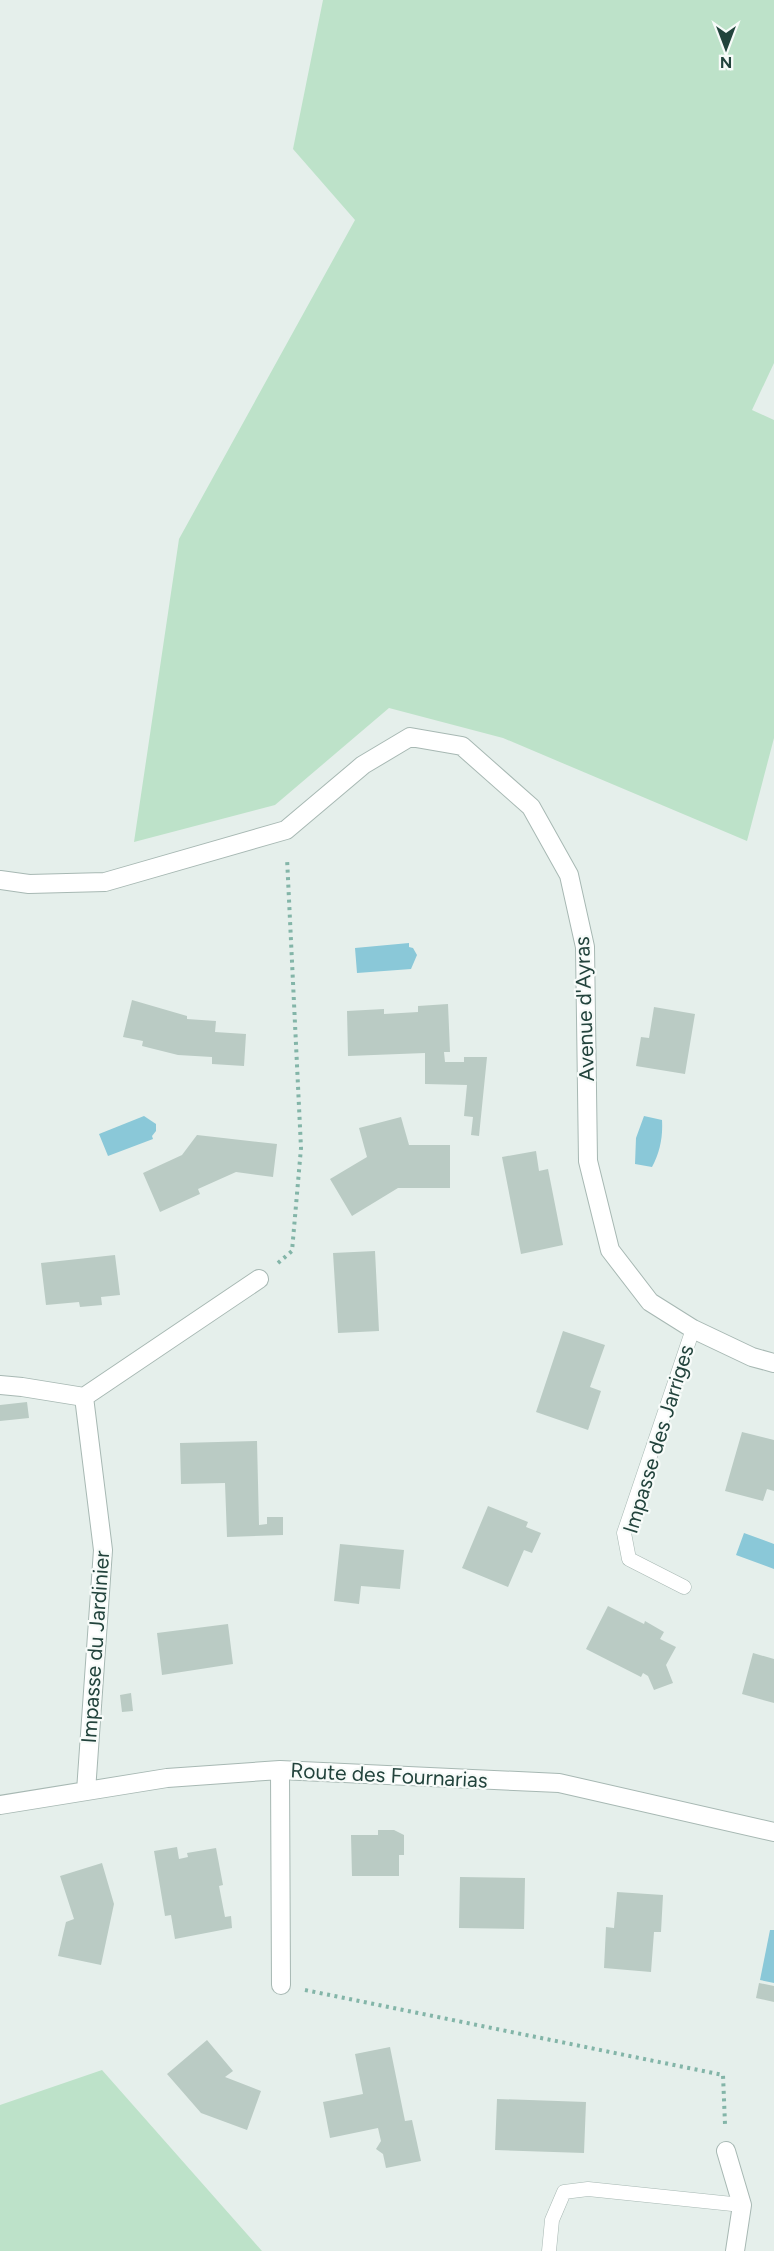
<svg xmlns="http://www.w3.org/2000/svg" width="774" height="2251" font-family="Figtree,sans-serif">
<style>
.green{fill:#bde2c9}
.water{fill:#8ac8d8}
.building{fill:#bacbc4}
.lines{fill:none;stroke-linecap:round;stroke-linejoin:round}
.lane-casing{stroke:#a7b8b3;stroke-width:15}
.street-casing{stroke:#a7b8b3;stroke-width:20}
.path{stroke:#83b5a8;stroke-width:4;stroke-dasharray:3 4.5;stroke-linecap:butt}
.lane{stroke:#fff;stroke-width:14}
.street{stroke:#fff;stroke-width:18}
.labels{text-anchor:middle;dominant-baseline:central;stroke-width:4.5;stroke-linejoin:round;paint-order:stroke}
.street-label{font-size:21px;fill:#22433c;stroke:#f7fbf9}
</style>
<rect width="100%" height="100%" fill="#e5efeb"/>
<path class="green" d="M323 0H774V363L752 410 774 420V738L747 841 503 738 389 708 275 805 134 842 179 539 355 220 293 149Z
M102 2070 262 2251H0V2105Z"/>
<path class="water" d="M409 943V947L413 948 417 955 411 969 357 973 355 948Z
M144 1116 156 1124V1131L152 1136 153 1139 108 1156 99 1134Z
M644 1116 662 1120C663 1137 660 1152 652 1167L635 1164 636 1138Z
M744 1533 774 1544V1569L736 1555Z
M770 1930H774V1983L760 1980Z"/>
<path class="building" d="M132 1000 187 1016V1019L216 1021 215 1032 246 1034 244 1066 212 1064V1057L178 1055 142 1046 143 1041 123 1037Z
M448 1004 450 1052H444L445 1062H464V1057H487L479 1136 471 1135 473 1117 464 1116 467 1085 425 1084V1053L348 1056 347 1011 384 1009V1014L418 1012V1006Z
M654 1007 695 1014 685 1074 636 1066 641 1037 649 1038Z
M401 1117 409 1145H450V1188H398L352 1216 330 1179 367 1157 359 1128Z
M197 1135 277 1144 273 1177 236 1172 198 1189 200 1194 160 1212 143 1173 182 1155Z
M536 1151 539 1171 548 1169 563 1245 521 1254 502 1157Z
M375 1251 379 1331 338 1333 333 1253Z
M115 1255 120 1295 101 1297 102 1305 80 1307 79 1302 46 1305 41 1263Z
M563 1331 605 1345 590 1387 601 1391 588 1430 536 1412Z
M27 1402 29 1418 0 1421V1405Z
M742 1432 774 1440V1491L767 1489 763 1501 725 1491Z
M257 1441 259 1525 267 1524V1517H283V1535L227 1537 225 1483 181 1484 180 1443Z
M488 1506 528 1522 526 1527 541 1533 532 1553 524 1550 508 1587 462 1568Z
M340 1544 404 1550 400 1589 361 1586 359 1604 334 1601Z
M608 1606 644 1624 645 1621 664 1632 660 1639 676 1647 666 1665 673 1683 654 1690 648 1676 643 1673 641 1677 586 1649Z
M228 1624 233 1664 162 1675 157 1633Z
M753 1653 774 1659V1703L742 1694Z
M131 1693 133 1711 122 1712 120 1695Z
M378 1830H394L404 1835V1855H399V1876H352L351 1835H378Z
M177 1847 179 1859 188 1857 187 1853 216 1848 223 1885 219 1886 225 1917 231 1916 232 1928 175 1939 171 1915 165 1916 154 1851Z
M102 1863 114 1904 101 1965 58 1956 66 1922 74 1919 60 1876Z
M460 1877 525 1878 524 1929 459 1928Z
M617 1892 663 1895 661 1932H654L651 1972 604 1968 606 1927 614 1928Z
M759 1983 774 1986V2002L756 1998Z
M207 2040 233 2071 225 2077 261 2091 247 2130 201 2113 167 2074Z
M390 2047 405 2121 412 2120 421 2161 386 2168 383 2154 376 2149 381 2141 378 2128 330 2138 323 2102 363 2094 355 2054Z
M497 2099 586 2102 584 2153 495 2150Z"/>
<g class="lines">
<g class="lane-casing">
<path id="lane" d="M684 1587 629 1559 624 1533 693 1329
M549 2251 552 2220 564 2192 588 2189 742 2205"/>
</g>
<g class="street-casing">
<path id="street" d="M0 880 29 884 105 882 286 830 363 765 410 737 462 746 531 807 569 875 585 947 588 1161 610 1250 650 1302 693 1329 752 1357 774 1363
M0 1385 22 1387 84 1397 259 1279
M84 1397 103 1550 86 1791
M280 1770 281 1985
M0 1805 167 1778 280 1770 559 1783 774 1832
M726 2151 742 2205 735 2251"/>
</g>
<path class="path" d="M278 1263 292 1251 301 1148 287 858
M305 1990 723 2075 725 2124"/>
<use href="#lane" class="lane"/>
<use href="#street" class="street"/>
</g>
<g class="labels">
<g class="street-label">
<text transform="translate(584 1009) rotate(-92)">Avenue d'Ayras</text>
<text transform="translate(658 1439) rotate(-73)">Impasse des Jarriges</text>
<text transform="translate(95 1647) rotate(-86)">Impasse du Jardinier</text>
<text transform="translate(389 1775) rotate(3)">Route des Fournarias</text>
</g>
</g>
<g transform="translate(726 48) rotate(180)" stroke="#f7fbf9" stroke-width="4.5" paint-order="stroke">
<path d="M0-4.5L10 22L0 15L-10 22Z" fill="#22433c"/>
<text y="-9" font-size="16" font-weight="bold" text-anchor="middle" fill="#22433c">N</text>
</g>
</svg>
